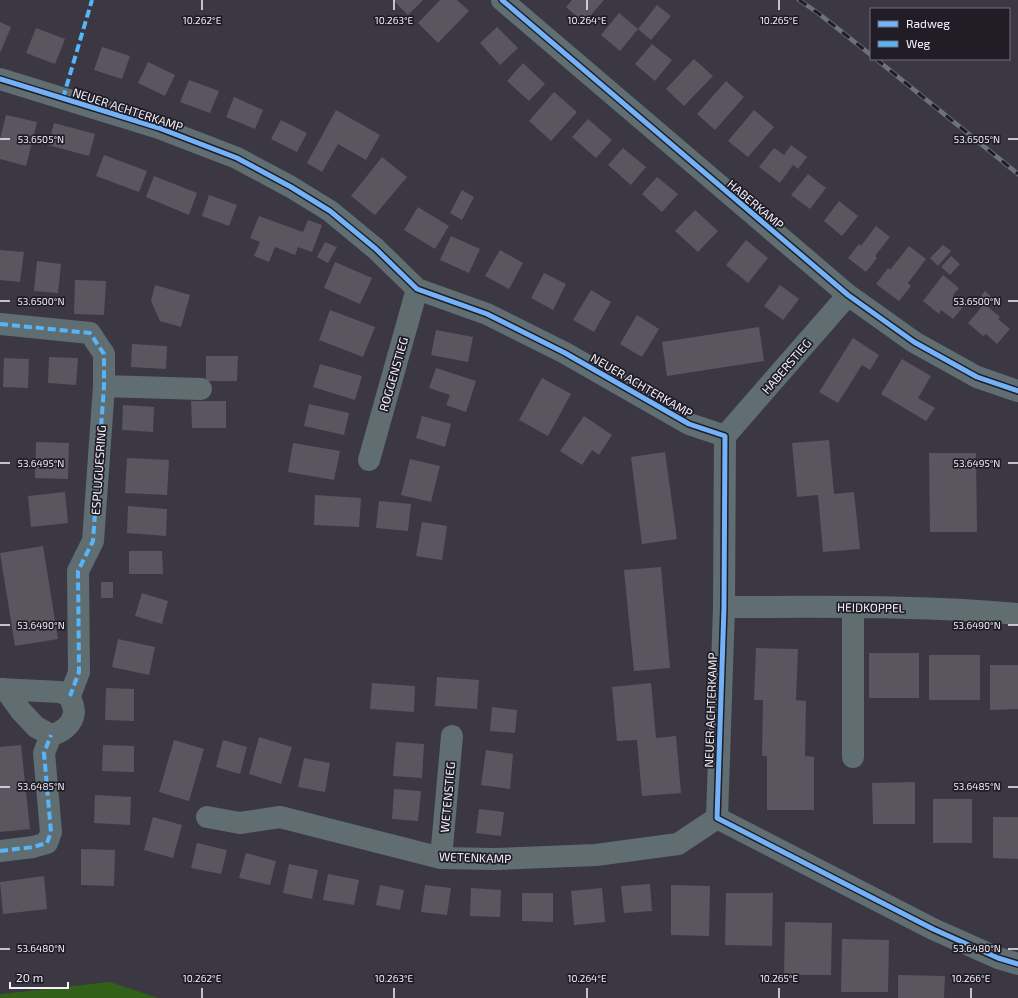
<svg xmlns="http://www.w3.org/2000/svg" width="1018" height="998" font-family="'Exo 2',sans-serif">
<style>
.green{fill:#316019}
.building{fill:#595660}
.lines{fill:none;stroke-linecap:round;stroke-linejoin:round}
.minor{stroke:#606e71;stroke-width:22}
.rail-casing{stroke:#6d7479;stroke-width:4.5}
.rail{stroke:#201d26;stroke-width:3;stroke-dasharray:9;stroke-linecap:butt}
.quiet{stroke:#56b5f8;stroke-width:4;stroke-dasharray:8 4;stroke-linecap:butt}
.cycleway-casing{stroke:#201d26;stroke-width:8}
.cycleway{stroke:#73b2f8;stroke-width:5}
.ticks{fill:none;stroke:#f4f0fc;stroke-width:1.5}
.labels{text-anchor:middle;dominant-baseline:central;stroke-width:3.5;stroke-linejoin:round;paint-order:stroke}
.street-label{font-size:12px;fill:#f4f0fc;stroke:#201d26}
.ticks-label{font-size:10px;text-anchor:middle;fill:#f4f0fc;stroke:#201d26;stroke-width:3.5;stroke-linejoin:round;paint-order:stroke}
</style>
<rect width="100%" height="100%" fill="#3b3843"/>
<path class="green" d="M110 982 158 998H0V994Z"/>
<path class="building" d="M393 0H423L408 15Z
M440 0H457L469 11 438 43 418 23Z
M572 0H604L584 23 566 7Z
M657 5 671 16 651 40 638 29Z
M619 13 638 29 620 51 601 35Z
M0 22 11 27 0 53Z
M497 27 518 48 500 65 480 43Z
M36 28 65 39 55 64 26 53Z
M652 44 672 60 655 81 635 64Z
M102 47 130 56 122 79 94 70Z
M694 59 713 76 684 106 666 89Z
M148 62 175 75 165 96 138 83Z
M523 63 545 84 529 101 507 81Z
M189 80 219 91 210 113 180 102Z
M726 81 744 97 715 130 697 114Z
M554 92 577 112 551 141 529 121Z
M234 97 263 110 255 129 226 117Z
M336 110 380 135 366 160 338 144 322 172 307 163Z
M754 110 774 127 748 157 728 141Z
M6 115 37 122 26 166 0 159V139Z
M588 119 612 140 596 158 572 137Z
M281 120 307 133 297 152 271 139Z
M54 123 95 134 89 156 48 145Z
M791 145 807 157 798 169 793 165 780 183 759 167 774 148 784 155Z
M623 148 646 167 631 185 608 165Z
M104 155 147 171 139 192 96 176Z
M382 157 407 177 375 215 351 196Z
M808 174 826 188 810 209 791 195Z
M154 176 197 193 189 215 146 197Z
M657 177 678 194 662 212 642 194Z
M462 190 474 197 462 220 450 213Z
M209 195 237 205 229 226 202 216Z
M839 201 858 216 842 236 824 221Z
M418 207 449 226 435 249 404 230Z
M695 210 718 231 698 252 675 231Z
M259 216 303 232 308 220 322 225 312 252 298 247 295 255 275 247 269 262 254 256 260 242 250 238Z
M876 226 890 237 875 256 877 258 866 272 848 258 859 244 861 246Z
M451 236 480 249 469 273 440 260Z
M746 240 768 258 748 283 726 265Z
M325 242 337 247 328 263 317 257Z
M943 245 951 251 938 266 930 258Z
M909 246 926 259 908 283 911 286 899 301 876 284 888 268 890 270Z
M0 250 24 252 20 282 0 280Z
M500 250 523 263 509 289 485 276Z
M951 256 960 264 950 275 941 267Z
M37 261 61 264 58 293 34 291Z
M335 262 372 278 360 304 324 288Z
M544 273 566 284 553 310 531 298Z
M943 275 959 288 953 295 965 304 953 319 941 310 939 314 923 301Z
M75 280 106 281 104 315 74 314Z
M155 285 190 295 181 327 160 321 151 301Z
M780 285 799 299 783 320 764 306Z
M591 290 611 302 594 332 573 320Z
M985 291 993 299 987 306 1000 317 998 319 1010 329 997 344 986 334 983 336 968 323 981 308 975 303Z
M330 310 375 327 363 357 319 340Z
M637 315 659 329 642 357 620 344Z
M759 327 764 361 667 376 662 342Z
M436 330 473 337 468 362 431 355Z
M853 338 879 355 870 370 862 365 838 403 819 392Z
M132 344 167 346 166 369 131 367Z
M206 356H238L237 381H206Z
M49 357 78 358 76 385 48 383Z
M4 358 29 359 28 388 3 387Z
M902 359 931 376 918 398 935 408 926 421 881 394Z
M320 364 362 376 355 400 313 387Z
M436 368 476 381 466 412 446 405 450 395 429 388Z
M542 378 571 394 548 436 519 420Z
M191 401H226V428H192Z
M309 404 349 413 344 435 304 426Z
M123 405 154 407 153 432 122 430Z
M422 416 451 424 445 447 416 438Z
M584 416 612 435 599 455 592 450 582 465 560 451Z
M829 440 834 494 854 492 860 549 823 552 818 495 797 497 792 443Z
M36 442 69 443 68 479 35 478Z
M293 443 340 451 334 480 288 472Z
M665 452 677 539 642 544 631 457Z
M929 453H976L977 532H930Z
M127 458 169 460 167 495 125 493Z
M410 459 440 466 431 502 401 495Z
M65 492 68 523 31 527 28 496Z
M315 495 361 498 359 527 314 525Z
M379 501 411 504 408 531 376 528Z
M128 506 167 509 166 536 127 533Z
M422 522 447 526 442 560 416 556Z
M43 546 58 639 15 646 0 553Z
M129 551H162L163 574H129Z
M661 567 670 668 634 671 624 570Z
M101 582H113V598H101Z
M142 593 168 601 162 624 135 616Z
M118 639 155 647 149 675 112 667Z
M756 648 798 649 796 700 806 701 805 756 814 757V810H767V756H762L763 700H754Z
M869 653H919V698H869Z
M929 655H980V700H929Z
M990 665H1018V709L990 710Z
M437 677 479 680 477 709 435 706Z
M372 683 415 686 414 712 370 709Z
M651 683 656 738 676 736 681 793 642 796 637 740 617 741 612 687Z
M106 688 134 689V721L105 720Z
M492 707 517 710 515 733 490 731Z
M259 737 292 747 281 784 249 774Z
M174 740 204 749 189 801 159 792Z
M223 740 247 747 240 774 216 767Z
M396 742 424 744 422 778 393 776Z
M21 745 30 829 0 832V747Z
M103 745 134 746V772L102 771Z
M486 750 513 754 510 789 481 785Z
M304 758 330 763 325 792 298 787Z
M915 782V824H873L872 783Z
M394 789 421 791 418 821 392 819Z
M95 795 131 797 130 825 94 823Z
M933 799H972V843H933Z
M479 809 504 812 501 836 476 833Z
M153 817 182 825 173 858 144 850Z
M993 817H1018V859L993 858Z
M197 843 227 850 221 874 191 868Z
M81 849 115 850 114 886 81 885Z
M246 853 276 861 270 885 239 878Z
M289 864 318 870 312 899 283 893Z
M328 874 359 880 354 905 323 900Z
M44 876 47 909 3 914 0 882Z
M650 884 652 911 624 913 621 886Z
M380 885 404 890 400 910 376 905Z
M425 885 451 888 447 915 421 912Z
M671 885 710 886 709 936 671 935Z
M471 888 501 890 500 917 470 916Z
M602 888 605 922 574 925 571 891Z
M522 893H553V922L522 921Z
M726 893H773L772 946 725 945Z
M785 922 832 923 831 975H784Z
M842 939 889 940 888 992H841Z
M898 975 945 976 944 998H898Z"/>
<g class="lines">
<path class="minor" d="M502 0 848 295 914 342 977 377 1018 391
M0 79 159 128 237 158 291 187 330 211 376 249 417 289 487 314 565 353 689 424 725 436 724 607 717 818 933 929 998 958 1018 964
M0 324 90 333 104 354V386L93 541 78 571 79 672 70 696
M104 386 201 389
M725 436 848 295
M369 460 417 289
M724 607C822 607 920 605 1018 614
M853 607V757
M0 689 60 692 70 696C71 701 74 707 74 712 73 725 61 733 51 735L36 727 21 711 5 689
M207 817 240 823 280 817 441 858 495 859 596 855 678 844 717 818
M0 851 33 847 47 843 51 832 44 753 51 735
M441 858 452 736"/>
<g class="rail-casing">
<path id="rail" d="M799 0 818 13 871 55
M876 59 1018 174"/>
</g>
<use href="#rail" class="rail"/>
<path class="quiet" d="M63 98 92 0
M0 324 90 333 104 354V386L93 541 78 571 79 672 70 696
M0 851 33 847 47 843 51 832 44 753 51 735"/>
<g class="cycleway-casing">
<path id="cycleway" d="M502 0 848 295 914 342 977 377 1018 391
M0 79 159 128 237 158 291 187 330 211 376 249 417 289 487 314 565 353 689 424 725 436 724 607 717 818 933 929 998 958 1018 964"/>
</g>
<use href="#cycleway" class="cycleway"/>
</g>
<path class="ticks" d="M202 0V10M394 0V10M587 0V10M779 0V10M0 139H10M1008 139H1018M0 301H10M1008 301H1018M0 463H10M1008 463H1018M0 625H10M1008 625H1018M0 787H10M1008 787H1018M0 949H10M1008 949H1018M202 988V998M394 988V998M587 988V998M779 988V998M971 988V998"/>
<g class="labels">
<g class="street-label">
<text transform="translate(128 109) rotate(18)">NEUER ACHTERKAMP</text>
<text transform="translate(756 204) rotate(40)">HABERKAMP</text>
<text transform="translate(786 366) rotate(-49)">HABERSTIEG</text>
<text transform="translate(393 374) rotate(-74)">ROGGENSTIEG</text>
<text transform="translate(642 385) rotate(30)">NEUER ACHTERKAMP</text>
<text transform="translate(98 470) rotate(-86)">ESPLUGUESRING</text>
<text transform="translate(871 607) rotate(1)">HEIDKOPPEL</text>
<text transform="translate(710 710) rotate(-88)">NEUER ACHTERKAMP</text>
<text transform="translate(447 797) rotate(-85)">WETENSTIEG</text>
<text transform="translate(475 857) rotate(2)">WETENKAMP</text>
</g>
</g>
<g class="ticks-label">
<text x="202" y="24">10.262°E</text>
<text x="394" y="24">10.263°E</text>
<text x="587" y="24">10.264°E</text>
<text x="779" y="24">10.265°E</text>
<text x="41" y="143">53.6505°N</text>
<text x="977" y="143">53.6505°N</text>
<text x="41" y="305">53.6500°N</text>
<text x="977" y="305">53.6500°N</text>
<text x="41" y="467">53.6495°N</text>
<text x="977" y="467">53.6495°N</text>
<text x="41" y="629">53.6490°N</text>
<text x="977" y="629">53.6490°N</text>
<text x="41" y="790">53.6485°N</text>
<text x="977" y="790">53.6485°N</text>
<text x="41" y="952">53.6480°N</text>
<text x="977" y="952">53.6480°N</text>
<text x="202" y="982">10.262°E</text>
<text x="394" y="982">10.263°E</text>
<text x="587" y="982">10.264°E</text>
<text x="779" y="982">10.265°E</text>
<text x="971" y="982">10.266°E</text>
</g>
<rect x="870" y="8" width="140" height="52" fill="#201d26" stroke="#75717c"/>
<rect x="878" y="21" width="20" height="6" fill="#73b2f8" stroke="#75717c"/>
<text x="906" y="28" font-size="12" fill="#f4f0fc">Radweg</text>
<rect x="878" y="41" width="20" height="6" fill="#56b5f8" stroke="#75717c"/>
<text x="906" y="48" font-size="12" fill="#f4f0fc">Weg</text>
<path d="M10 982v6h58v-6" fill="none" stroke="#f4f0fc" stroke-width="2"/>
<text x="16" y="982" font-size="12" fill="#f4f0fc" stroke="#201d26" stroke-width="3" paint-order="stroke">20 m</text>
</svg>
